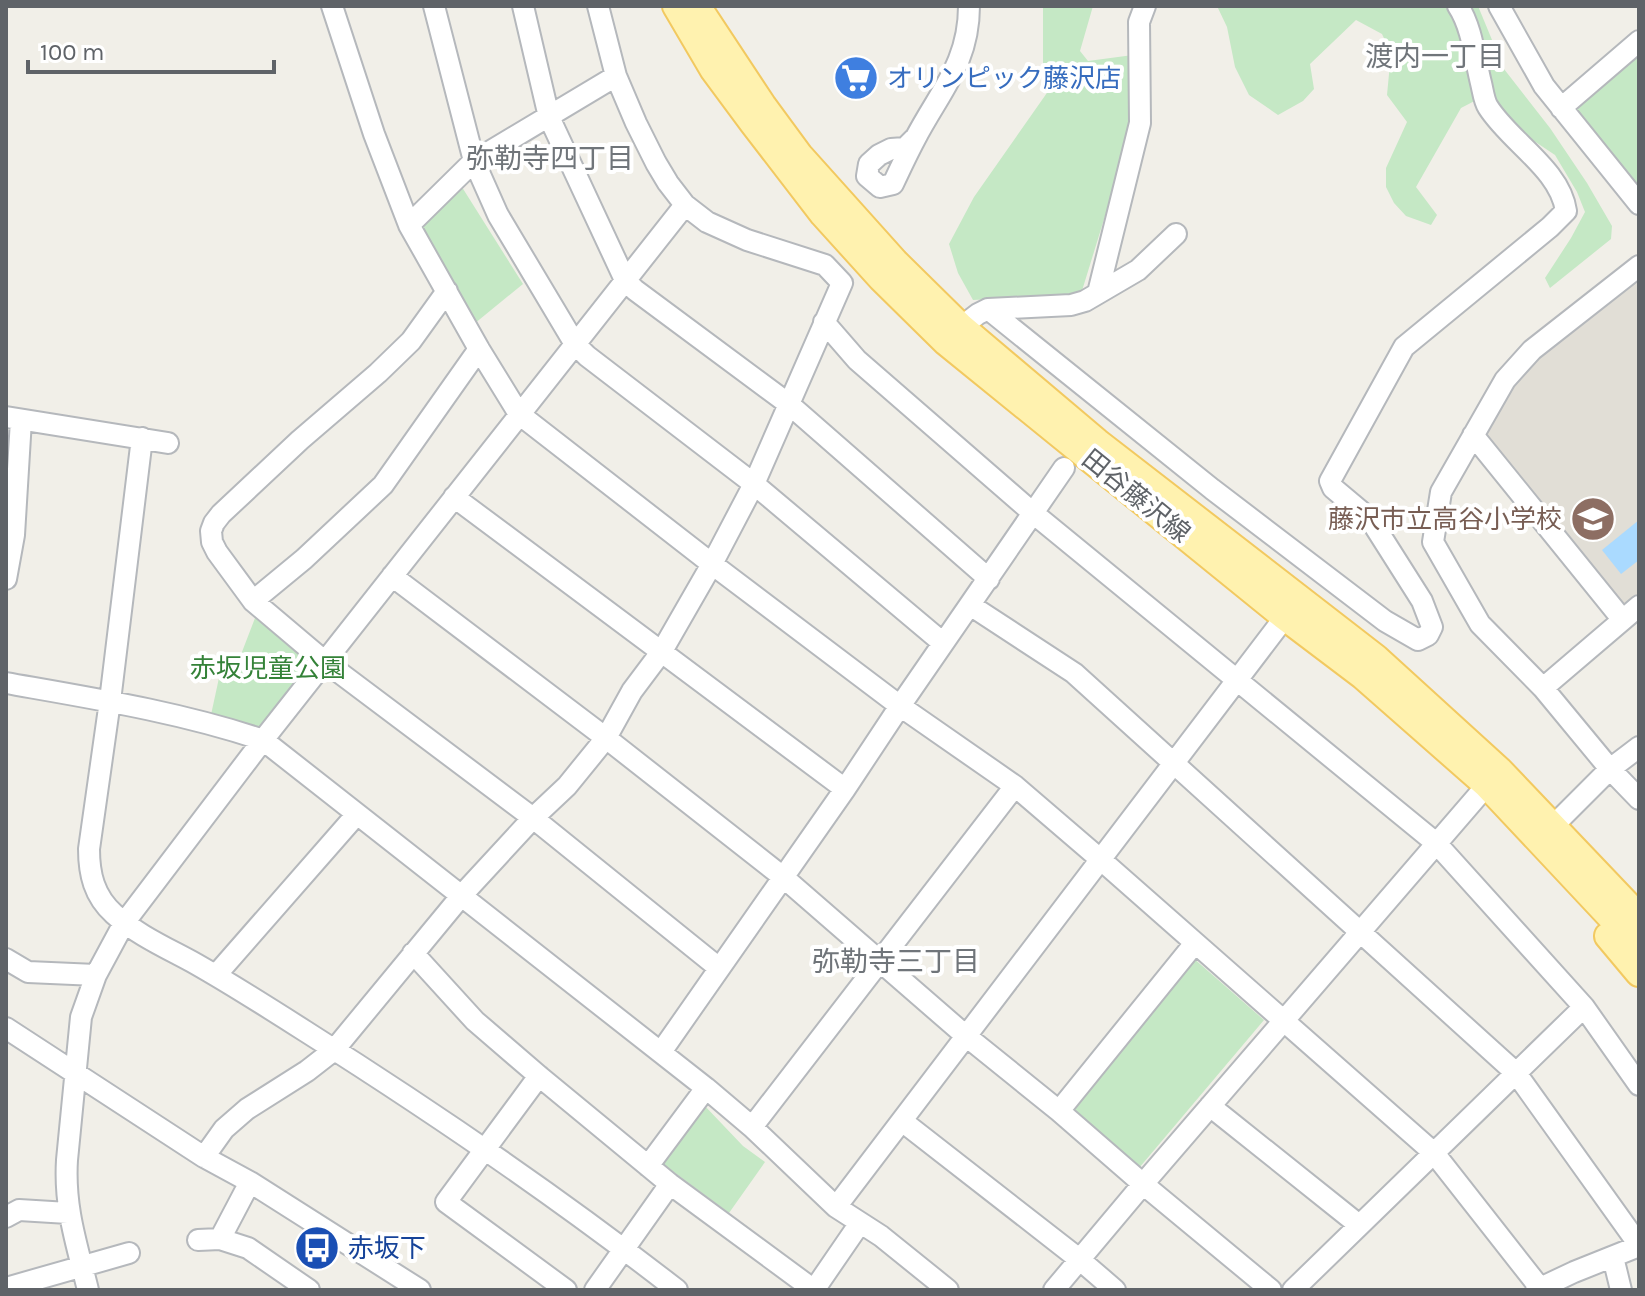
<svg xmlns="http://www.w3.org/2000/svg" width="1645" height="1296" font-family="Karla,'Noto Sans JP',sans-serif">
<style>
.education{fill:#e1ded6}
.green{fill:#c5e8c5}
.water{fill:#aadaff}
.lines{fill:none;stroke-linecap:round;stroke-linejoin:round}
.minor-casing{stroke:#b5b8bc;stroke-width:24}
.major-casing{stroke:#f2c960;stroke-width:30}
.minor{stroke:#fff;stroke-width:20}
.major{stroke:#fff2af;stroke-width:26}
.labels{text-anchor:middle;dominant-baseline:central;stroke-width:8;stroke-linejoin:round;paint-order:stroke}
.shop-label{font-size:26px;fill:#366cbe;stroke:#fff;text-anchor:start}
.street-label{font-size:26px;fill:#5f6368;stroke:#fff}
.education-label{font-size:26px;fill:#785e54;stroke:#fff;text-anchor:end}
.park-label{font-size:26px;fill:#348238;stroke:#fff}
.transit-label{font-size:26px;fill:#164399;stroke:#fff;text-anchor:start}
.neighbourhood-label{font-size:28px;fill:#70757a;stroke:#fff}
</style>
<rect width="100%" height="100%" fill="#f1efe8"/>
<path class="education" d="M1639 277V597L1626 607H1618L1483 432 1510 386 1538 354Z"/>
<path class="green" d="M1043 6H1093L1080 51 1088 61 1133 55V125L1081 294 973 300 958 273 949 244 974 197 1049 90 1043 75Z
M1217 6H1478L1504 69 1550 128 1587 183 1612 226 1611 239 1550 288 1545 278 1571 238 1585 212 1577 192 1555 155 1528 137 1488 94 1461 108 1416 187 1437 215 1431 225 1406 216 1394 203 1386 187V168L1407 122 1387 95 1391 53 1382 34 1356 20 1310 64 1314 89 1303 101 1278 115 1249 95 1235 67 1227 27Z
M1639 50V192L1575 113V104Z
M460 184 523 284 474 324 421 229Z
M257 613 310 666 254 737 209 724 222 664 235 670Z
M1192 957 1264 1020 1139 1168 1070 1110Z
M703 1104 743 1146 765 1162 729 1213 659 1161Z"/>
<path class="water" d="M1639 520V560L1621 574 1602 550Z"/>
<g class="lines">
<g class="minor-casing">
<path id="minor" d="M332 6 374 134 409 225 479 349 519 414 712 564 900 706 1015 786 1100 859 1434 1153 1540 1288
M434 6 474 161 498 215 575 344 587 356 754 484 943 643
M523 6 549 117 625 280 635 290 790 405 989 579
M1499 6 1544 86 1639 204
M1561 108 1639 41
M914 139 905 148 891 149 879 155 869 164 867 176 880 187 893 184C900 169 907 154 915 139 940 91 969 63 969 6
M409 225 474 161 616 76
M1639 266 1532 350 1505 380 1441 492 1433 542 1480 624 1543 688 1610 769 1639 799
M447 291 411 341 378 373 300 440 221 514 214 523 211 531 212 542 217 552 253 601 324 661 533 818 719 968
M1098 293 1140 123 1139 22 1145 6
M988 309 1212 489 1385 621 1418 640 1428 635 1432 627 1422 601 1370 519 1333 488 1330 481 1404 347 1550 227 1566 211C1560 169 1510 142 1488 107 1484 101 1483 91 1481 83 1475 59 1472 27 1458 6
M824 322 857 360 1033 513 1436 843 1584 1007 1639 1085
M961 327 978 314 988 309 1071 305 1085 301 1138 270 1176 234
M6 417 168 443
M1473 435 1622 619
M142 438 110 701 89 849C89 874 94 896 114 914 137 935 169 949 196 964 233 985 269 1008 305 1031 433 1112 558 1197 677 1290
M454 497 845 789
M392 576 606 738 783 877 966 1036 1059 1111 1143 1184 1271 1290
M6 579 14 535 21 420
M253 601 304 559 383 485 479 349
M970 605 1074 673 1516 1073 1639 1245
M6 683C91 698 180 712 263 740L706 1088 752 1127 836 1207 881 1236 948 1290
M1543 688 1639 606
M1561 818 1610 769 1639 747
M413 953 475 1021 539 1076 670 1184 814 1290 860 1223
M6 959 28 972 96 975
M216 975 357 814
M6 1028 204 1157 250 1182 420 1290
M661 1052 845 789 900 706 1064 468
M539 1076 446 1202 566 1290
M1210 1106 1359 1225
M1059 1111 1195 943
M902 1121 1079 1259 1115 1290
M752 1127 1015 786
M204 1157 224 1129 247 1109 307 1071 334 1050 462 895 533 818 567 786 606 738 632 691 662 651 712 564 754 484 842 283 825 265 747 240 707 222 685 205 668 183 656 163 636 123 616 76 598 6
M648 1166 706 1088
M836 1207 1285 617
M6 1217 19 1210 68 1213
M220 1239 250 1182
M198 1240 220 1239 248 1248 309 1290
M1613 1257 1621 1290
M6 1288 129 1253
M88 1290C77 1245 64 1208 67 1160L81 1017 96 975 124 923 263 740 685 205
M595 1290 670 1184
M1054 1290 1143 1184 1487 785
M1293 1290 1584 1007
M1536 1290 1574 1272 1639 1246"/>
</g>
<g class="major-casing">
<path id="major" d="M676 6 713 69 753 123 823 214 881 278 946 342 1285 617 1363 676 1487 785 1639 947
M697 6 763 106 799 155 895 262 961 327 1097 442 1376 658 1499 770 1639 917
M1608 936 1639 973"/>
</g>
<use href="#minor" class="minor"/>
<use href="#major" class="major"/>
</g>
<defs>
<g id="supermarket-disc" transform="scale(2.3)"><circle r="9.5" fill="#3f7fe0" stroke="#fff"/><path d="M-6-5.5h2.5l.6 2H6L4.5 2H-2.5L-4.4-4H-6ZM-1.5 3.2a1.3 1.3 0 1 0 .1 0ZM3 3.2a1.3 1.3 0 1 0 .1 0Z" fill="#fff"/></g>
<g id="school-disc" transform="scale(2.3)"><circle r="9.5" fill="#8d6e63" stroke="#fff"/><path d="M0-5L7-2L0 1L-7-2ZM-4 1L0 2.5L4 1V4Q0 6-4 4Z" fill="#fff"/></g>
<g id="bus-disc" transform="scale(2.3)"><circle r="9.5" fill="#1a4fb4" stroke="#fff"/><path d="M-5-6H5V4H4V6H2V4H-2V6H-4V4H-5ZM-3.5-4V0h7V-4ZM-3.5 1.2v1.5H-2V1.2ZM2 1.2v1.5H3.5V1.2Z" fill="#fff"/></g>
</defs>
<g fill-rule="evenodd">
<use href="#supermarket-disc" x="856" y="78"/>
<use href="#school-disc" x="1593" y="519"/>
<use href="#bus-disc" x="317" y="1248"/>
</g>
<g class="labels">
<g class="shop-label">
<text x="887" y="78">オリンピック藤沢店</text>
</g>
<g class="street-label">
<text transform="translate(1136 496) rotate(39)">田谷藤沢線</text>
</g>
<g class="education-label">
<text x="1562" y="519">藤沢市立高谷小学校</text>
</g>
<g class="park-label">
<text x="268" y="668">赤坂児童公園</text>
</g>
<g class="transit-label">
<text x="348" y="1248">赤坂下</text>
</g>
<g class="neighbourhood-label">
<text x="1435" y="56">渡内一丁目</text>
<text x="550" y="158">弥勒寺四丁目</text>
<text x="896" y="961">弥勒寺三丁目</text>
</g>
</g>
<rect width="1645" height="1296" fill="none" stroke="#5f6368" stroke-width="16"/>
<path d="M28 60v12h246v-12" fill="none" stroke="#5f6368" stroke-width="4"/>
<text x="40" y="60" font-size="24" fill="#5f6368" stroke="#ffffff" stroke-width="6" paint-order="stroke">100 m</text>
</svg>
